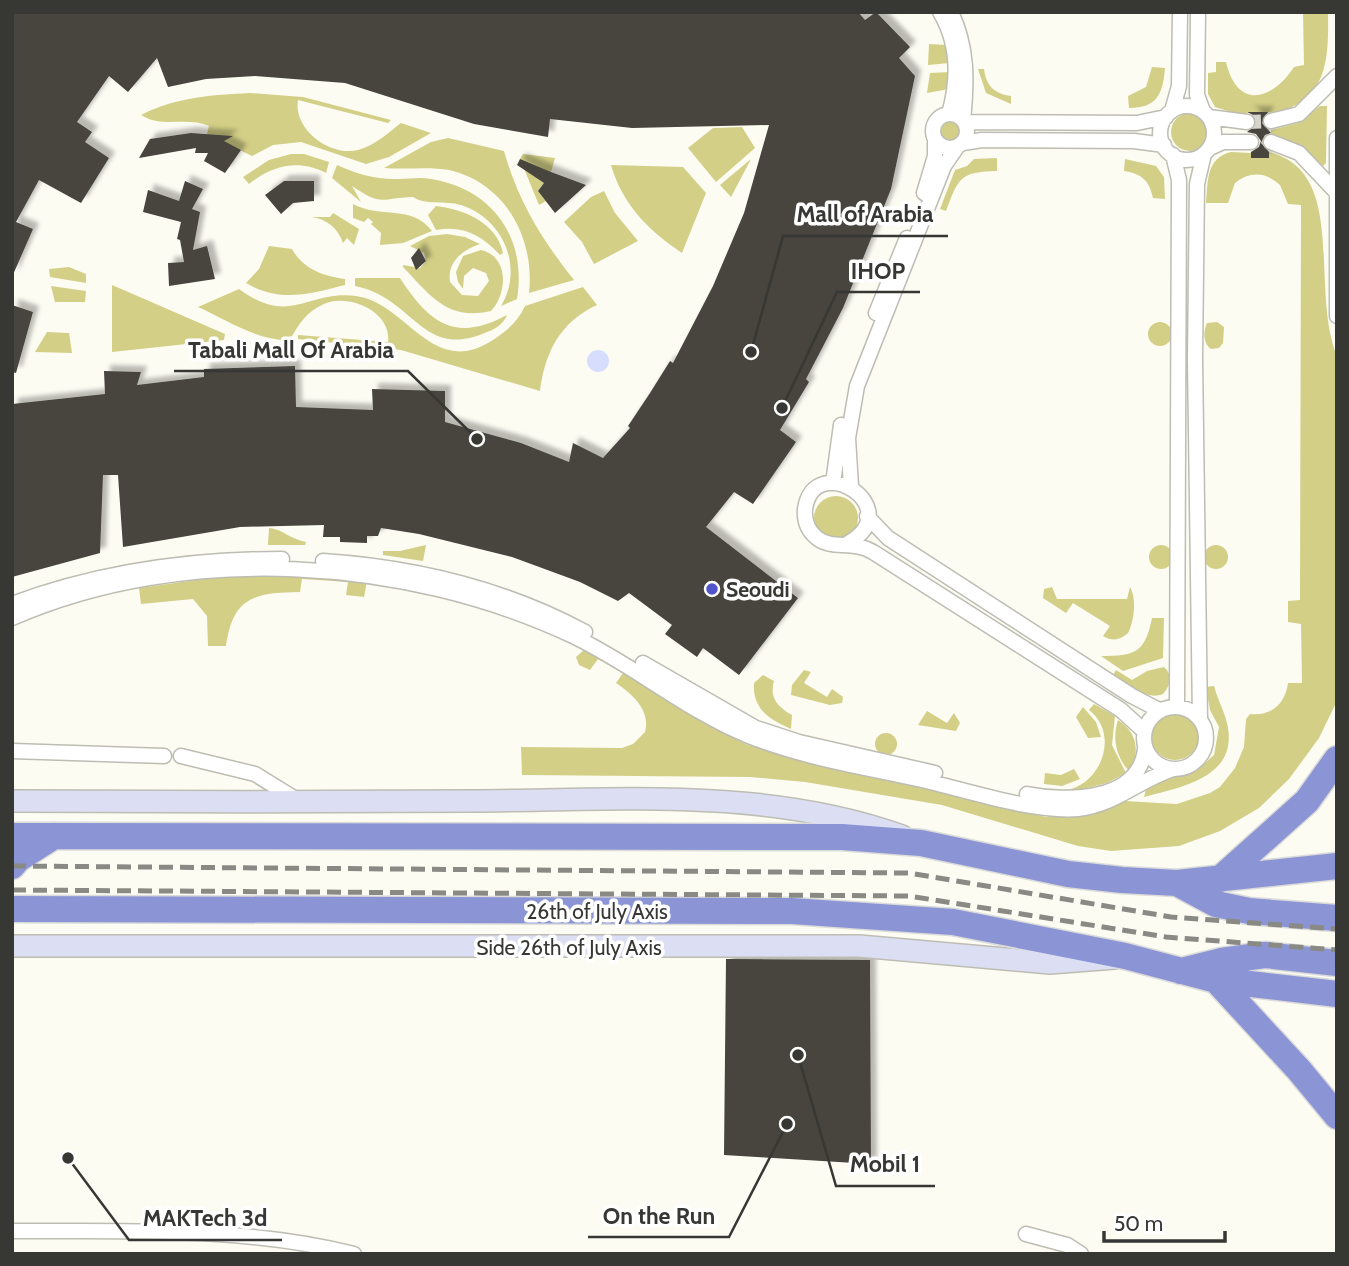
<svg xmlns="http://www.w3.org/2000/svg" width="1349" height="1266" font-family="Cabin,sans-serif">
<style>
.green{fill:#d3cf86}
.water{fill:#d7ddfc}
.building{fill:#46453e;filter:url(#shadow)}
.lines{fill:none;stroke-linecap:round;stroke-linejoin:round}
.street-tunnel{stroke:#d5d5cd;stroke-width:14;stroke-dasharray:14 7;stroke-linecap:butt}
.street-casing{stroke:#bdbdb3;stroke-width:17}
.secondary-casing{stroke:#bdbdb3;stroke-width:24}
.highway-casing{stroke:#dbdbda;stroke-width:29}
.street{stroke:#fff;stroke-width:14}
.secondary{stroke:#dcdff3;stroke-width:21}
.highway{stroke:#8b95d6;stroke-width:26}
.rail{stroke:#8a8a85;stroke-width:5;stroke-dasharray:14 7;stroke-linecap:butt}
.poi-dot{fill:#5154ca;stroke:#fff;stroke-width:2.5}
.labels{text-anchor:middle;dominant-baseline:central;stroke-width:7;stroke-linejoin:round;paint-order:stroke}
.poi-label{font-size:21px;font-weight:bold;fill:#373734;stroke:#fff;text-anchor:start}
.street-label{font-size:21px;fill:#373734;stroke:#fff}
.leader{fill:none;stroke:#373734;stroke-width:2.5}
.callout-dot{fill:#373734;stroke:#fff;stroke-width:2.5}
.callout-label{font-size:23px;text-anchor:middle;font-weight:bold;fill:#373734;stroke:#fff;stroke-width:7;stroke-linejoin:round;paint-order:stroke}
</style>
<defs>
<filter id="shadow"><feDropShadow dx="6" dy="-6" stdDeviation="2" flood-color="#0004"/></filter>
</defs>
<rect width="100%" height="100%" fill="#fcfcf3"/>
<path class="green" d="M1303 12H1328C1329 62 1327 102 1271 114L1270 112H1247V117L1215 107 1208 94V73L1216 72V62H1226C1237 109 1271 102 1294 67L1304 65Z
M929 44 946 45 949 63 928 65Z
M1152 67 1165 68C1163 94 1157 108 1129 108L1128 96 1146 87Z
M978 69H984C986 86 995 94 1011 96V104L986 93Z
M950 72 949 89 927 93 930 73Z
M250 93 303 97 391 120 388 123 298 100C293 130 331 157 358 150 374 146 388 133 401 123L431 133 389 157 366 164 301 142 273 145 252 156 207 134 209 126C185 116 164 129 141 115 176 97 212 95 250 93Z
M1320 106H1327L1326 163 1323 166 1295 143 1271 139V130L1298 123Z
M1171 132a19 19 0 1 1 38 0a19 19 0 1 1-38 0Z
M941 132a11 11 0 1 1 22 0a11 11 0 1 1-22 0Z
M742 127 755 148 716 182 688 148 713 128Z
M448 138 504 151C518 201 542 240 574 280L529 293C535 239 506 183 449 170 428 166 405 170 384 168L431 142Z
M1231 152 1251 153 1252 158H1268L1269 152C1349 172 1309 288 1337 356V701L1319 738 1289 779 1259 808 1220 831 1179 846 1111 851 1078 846 942 805 805 782 750 777 522 775 521 747 622 748 633 744 645 732C651 710 632 694 616 683L623 673 598 659 590 670 579 665 576 657 585 649 713 728 748 745 1046 817 1086 816 1124 801 1177 804 1210 793 1220 787 1235 768 1244 747 1246 719 1250 714C1272 716 1285 704 1288 683H1302L1301 624 1288 622V601L1300 600 1301 205 1288 204 1280 185C1266 172 1250 171 1235 183L1228 203H1206C1208 181 1206 158 1231 152Z
M291 154H304L329 162 326 173C298 159 273 165 249 184L243 177 269 160Z
M523 154 555 158 551 172 533 175 544 183 538 191 546 201 539 205 520 159Z
M997 158V171C960 172 959 177 946 211L940 209 955 170 967 166 974 159Z
M751 159 731 197 720 185Z
M1125 159 1156 166 1164 177 1165 199 1153 198C1149 180 1142 174 1124 171Z
M337 165C357 174 377 180 399 179 410 179 420 177 431 179 493 189 527 238 517 299L501 306C524 268 504 219 461 205 445 200 427 206 413 197 380 198 383 207 352 186L361 202 332 178Z
M611 165 683 167 706 193 682 253C649 231 622 204 611 165Z
M604 191 615 213 638 241 594 264 582 242 564 222 591 197Z
M353 204C380 219 412 204 432 231L403 243 380 245 381 233 371 224 373 222 368 218 364 222 353 218Z
M436 206C464 209 497 223 503 253L500 255C482 235 463 225 436 230L428 215Z
M333 213 359 229 354 245 347 238 343 243C338 228 327 219 311 217H330Z
M447 234 465 237 480 244C462 250 447 262 450 282L462 295 478 296 489 281 486 273 473 268 464 276 463 289 458 282 456 272 463 256 481 250C510 257 507 294 491 311 447 321 431 296 403 267V265L420 268 426 261 424 253 410 246 429 236Z
M269 246 292 249C303 269 323 276 345 279V285C309 294 280 303 246 283L259 269Z
M69 267 86 274V283L50 277 49 269Z
M355 278H400C429 323 455 343 507 315 504 323 496 329 487 332 422 361 415 298 355 286Z
M112 285 225 334 224 340 112 352Z
M51 286 86 291 85 302H55Z
M583 287 597 305C560 322 545 352 540 391L401 350 298 339V335L388 342C392 312 349 293 324 304 307 311 298 325 290 340 257 341 227 320 198 307L239 289C291 327 307 290 356 296 405 302 431 376 488 343 505 333 517 323 525 306Z
M1148 334a12 12 0 1 1 24 0a12 12 0 1 1-24 0Z
M1217 322 1224 327 1223 343 1219 348 1211 349C1203 344 1203 331 1207 323Z
M47 332 69 333 72 353 35 352Z
M814 518a22 22 0 1 1 44 0a22 22 0 1 1-44 0Z
M269 528C282 529 292 540 306 542L305 545H268Z
M1149 557a12 12 0 1 1 24 0a12 12 0 1 1-24 0Z
M1204 557a12 12 0 1 1 24 0a12 12 0 1 1-24 0Z
M426 545 423 561 383 555V551H400Z
M246 573 367 581 364 597 346 595 348 582 302 579 300 592C255 593 233 596 226 646H208L207 616 193 599 141 604 139 588Z
M1052 587 1057 599H1127L1130 587C1137 598 1134 622 1128 633 1120 640 1113 642 1103 636L1110 626 1073 603 1066 613 1043 598 1044 589Z
M1152 618H1164L1163 658 1123 671 1101 656C1135 656 1145 653 1152 618Z
M1164 667C1173 675 1171 685 1163 694 1145 701 1128 684 1113 675L1116 670 1132 680 1147 671Z
M804 670 811 672 804 683 827 697 832 689 843 697 842 703 830 705 791 695 792 685Z
M763 675 774 681C769 698 778 707 792 715L791 729C770 720 752 709 754 683Z
M1214 686C1218 701 1226 714 1228 728 1236 778 1181 787 1144 797L1147 786 1166 776 1195 772 1214 755 1219 727 1210 710 1206 687Z
M1094 704 1115 716 1112 745 1126 773 1107 783 1072 792 1071 789C1104 779 1118 732 1089 710Z
M1083 707 1096 722 1101 737 1088 738 1076 717Z
M927 711 947 723 954 713 960 723 956 731 918 725Z
M1151 736a24 24 0 1 1 48 0a24 24 0 1 1-48 0Z
M1118 720C1137 732 1141 752 1129 771 1116 757 1112 738 1118 720Z
M875 744a11 11 0 1 1 22 0a11 11 0 1 1-22 0Z
M1074 769 1080 779 1062 786 1044 784 1045 773 1061 775Z"/>
<path class="water" d="M587 361a11 11 0 1 1 22 0a11 11 0 1 1-22 0Z"/>
<path class="building" d="M12 12H858L865 20 876 12 910 47 899 58 915 76 891 189 843 308 806 379 809 382 780 430 796 442 753 504 734 492 706 527 798 598 739 675 703 648 697 657 665 634 672 625 629 593 618 601 580 582 512 557 419 534 381 528 378 536H367V543L340 542V537H323L324 525 240 527 123 547 118 475H103L100 553 12 577V404L105 394 104 371 141 372 137 385 204 377V369L295 366 296 407 373 410 372 389 445 391V422L521 443 569 462 573 443 603 458 630 428 628 426 650 393 670 361 673 363 713 286 744 213 769 125 632 128 550 119 548 137 474 124 345 83 255 76 206 79 168 87 157 58 128 92 109 76 77 122 92 132 85 142 109 158 81 203 39 180 16 222 33 229 12 277Z
M1247 112H1268L1262 123 1271 133 1265 135 1261 143 1269 152V158H1251V152L1259 147 1261 141 1256 134 1247 132 1257 123 1253 115Z
M191 133 233 136 224 141 241 150 225 173 204 161 208 153H195L196 148 139 158 150 139Z
M520 159 551 172 586 185 555 213 538 191 544 183 517 165Z
M185 181 203 189 192 209 200 212 193 250 207 246 215 279 169 286 168 263 184 262 180 240 177 239 181 222 143 212 148 190 179 201Z
M284 181H314V201L293 203 281 214 265 195Z
M419 248 426 261 416 270 411 258Z
M12 305 33 312 16 373 12 372Z
M726 959 870 960 871 1164 724 1155Z"/>
<g class="lines">
<path class="street-tunnel" d="M1247 122 1271 121"/>
<g class="street-casing">
<path id="street" d="M940 12C959 44 959 79 949 114
M951 12C968 48 967 81 963 120
M1198 12 1197 95 1203 111
M1160 133a27 27 0 1 1 54 0a27 27 0 1 1-54 0Z
M1172 111 1179 86 1180 12
M933 131a17 17 0 1 1 34 0a17 17 0 1 1-34 0Z
M1209 117 1247 122
M1271 121 1299 114 1337 76
M966 122 1137 123 1166 117
M1337 138V316
M1271 142 1299 153 1336 192
M963 143 982 140 1134 141 1164 145
M1210 148 1223 142H1251
M1173 155 1179 180 1177 706
M924 193 935 156V140
M876 313 907 238
M833 483 841 425
M851 486 848 438 857 386 944 166 957 147
M867 516 888 538 1132 696 1159 710
M848 543C910 508 814 448 805 509 804 521 808 531 817 538 832 550 852 540 873 552L1121 710 1144 731
M323 561C413 567 505 589 585 632
M12 604C98 572 191 559 282 559
M12 618C184 543 405 557 573 636 634 665 687 711 749 736 804 758 864 767 922 780 966 790 1034 813 1078 809 1115 805 1139 780 1173 769
M643 663 756 728 799 742 935 773
M1144 738a31 31 0 1 1 62 0a31 31 0 1 1-62 0Z
M1200 719 1195 359 1197 184 1204 154
M12 751 164 756
M181 756 255 774 297 800
M1027 794C1066 802 1139 802 1145 749
M12 1231C127 1232 242 1226 354 1254
M1026 1234 1067 1245 1081 1254"/>
</g>
<g class="secondary-casing">
<path id="secondary" d="M12 801C166 802 319 802 473 801 616 800 766 787 902 836
M12 946H859L1050 963 1115 958"/>
</g>
<g class="highway-casing">
<path id="highway" d="M12 836 842 837 921 843 1068 874 1122 880 1177 883 1337 866
M12 866 18 859 54 836
M1220 879 1307 801 1337 759
M1177 883 1216 904 1249 911 1337 918
M12 909 792 911 953 922 1125 956 1216 980 1337 994
M1181 971 1221 961 1265 955 1337 963
M1216 980 1299 1070 1337 1116"/>
</g>
<use href="#street" class="street"/>
<use href="#secondary" class="secondary"/>
<use href="#highway" class="highway"/>
<path class="rail" d="M12 866 909 873 1171 917 1337 929
M12 890 909 896 1166 937 1337 950"/>
</g>
<circle class="poi-dot" cx="712" cy="589" r="7"/>
<g class="labels">
<g class="poi-label">
<text x="726" y="589">Seoudi</text>
</g>
<g class="street-label">
<text x="597" y="911">26th of July Axis</text>
<text x="569" y="947">Side 26th of July Axis</text>
</g>
</g>
<path class="leader" d="M751 352L783 236H948M782 408L837 292H920M477 439L408 371H174M798 1055L836 1186H935M787 1124L729 1237H588M68 1158L129 1240H282"/>
<g class="callout-dot">
<circle cx="751" cy="352" r="7"/>
<circle cx="782" cy="408" r="7"/>
<circle cx="477" cy="439" r="7"/>
<circle cx="798" cy="1055" r="7"/>
<circle cx="787" cy="1124" r="7"/>
<circle cx="68" cy="1158" r="7"/>
</g>
<g class="callout-label">
<text x="865" y="222">Mall of Arabia</text>
<text x="878" y="279">IHOP</text>
<text x="291" y="358">Tabali Mall Of Arabia</text>
<text x="885" y="1172">Mobil 1</text>
<text x="659" y="1224">On the Run</text>
<text x="205" y="1226">MAKTech 3d</text>
</g>
<rect width="1349" height="1266" fill="none" stroke="#373734" stroke-width="28"/>
<path d="M1104 1231v10h121v-10" fill="none" stroke="#373734" stroke-width="3.5"/>
<text x="1114" y="1231" font-size="21" fill="#373734" stroke="#ffffff" stroke-width="5" paint-order="stroke">50 m</text>
</svg>
